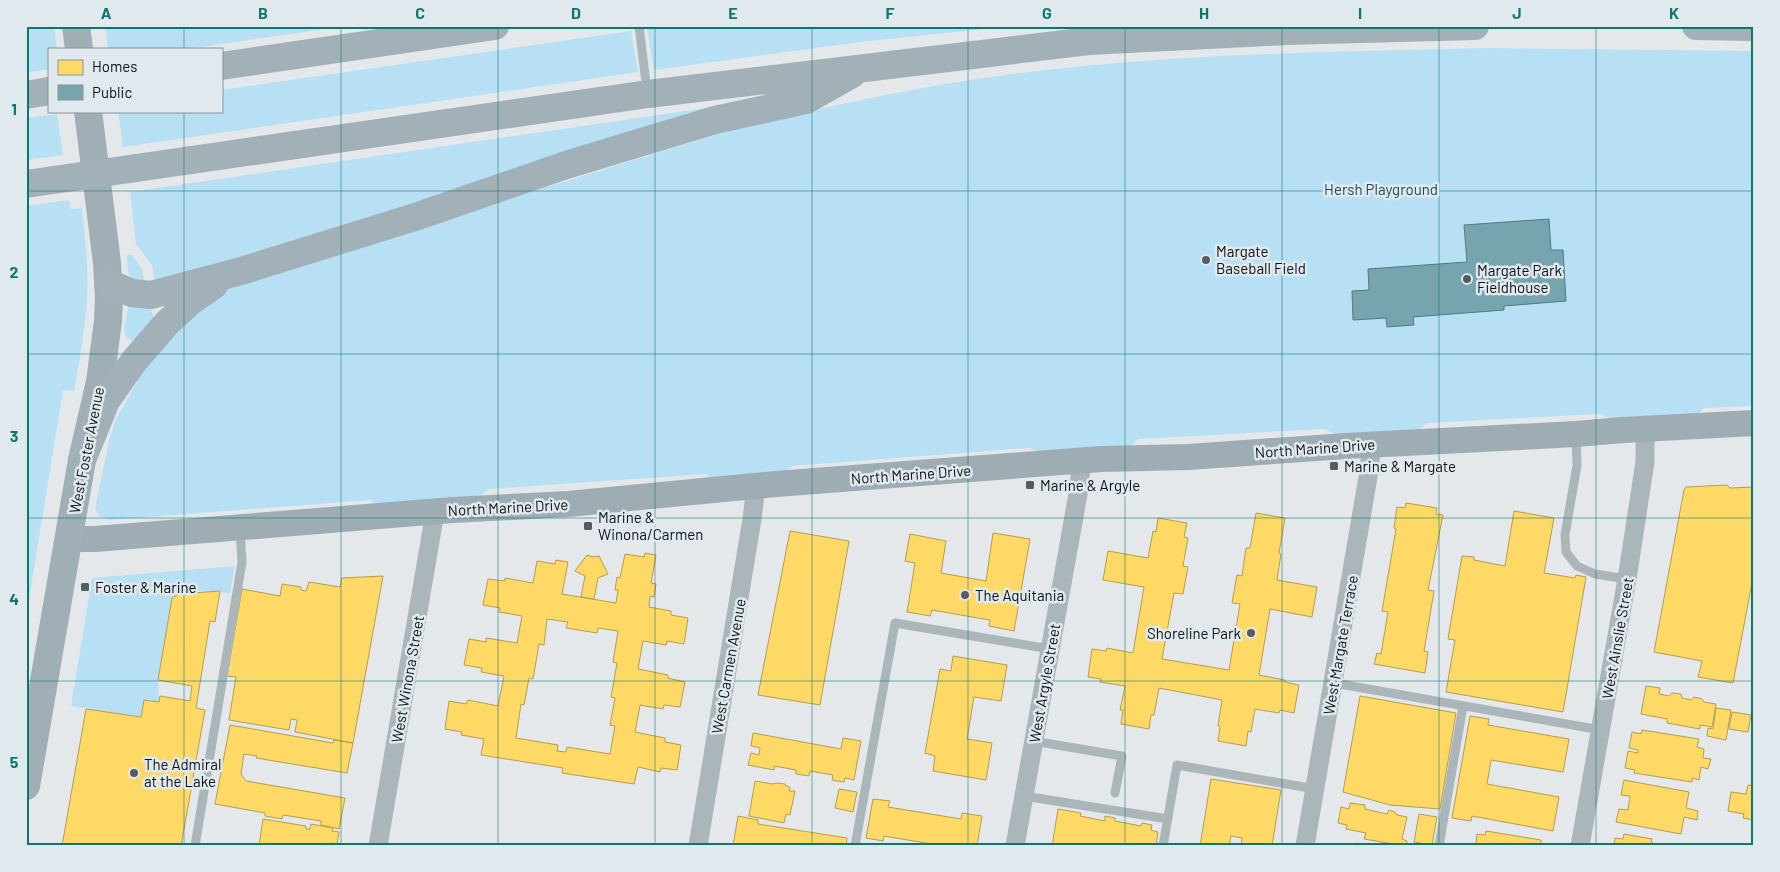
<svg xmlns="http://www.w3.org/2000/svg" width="1780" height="872" font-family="Barlow,sans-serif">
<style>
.green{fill:#b7e0f5}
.homes{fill:#ffd966;stroke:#b69d4d;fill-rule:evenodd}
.public{fill:#76a5af;stroke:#567880}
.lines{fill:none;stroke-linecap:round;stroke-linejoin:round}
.lane{stroke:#abb6bb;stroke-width:9}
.street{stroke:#abb6bb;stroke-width:19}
.secondary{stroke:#9eacb3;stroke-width:26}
.primary{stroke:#a0aeb5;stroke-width:28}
.highway{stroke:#a1b1b7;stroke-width:28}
.grid{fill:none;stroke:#0f766e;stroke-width:1;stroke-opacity:0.55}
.poi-dot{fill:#585c5e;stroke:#e0e9ee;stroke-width:2}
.labels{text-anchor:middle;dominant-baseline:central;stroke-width:5;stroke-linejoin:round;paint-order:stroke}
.park-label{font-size:15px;fill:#23495c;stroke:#e0e9ee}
.poi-label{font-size:15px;fill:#0d1012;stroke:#e0e9ee;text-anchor:start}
.street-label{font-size:15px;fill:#0d1012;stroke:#e0e9ee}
.neatline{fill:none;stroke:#0f766e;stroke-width:2}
.grid-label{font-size:16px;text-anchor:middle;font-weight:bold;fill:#0f766e}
</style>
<rect width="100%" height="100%" fill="#e4e8ea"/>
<path class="green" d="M26 26H54L57 49H49V69L26 73Z
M105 26H346L187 49H108Z
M662 26H1013L860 42 654 70 647 28Z
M631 31 638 72 123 147 118 111H221V90Z
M1489 48 1754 51V406L1704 408 1697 415 1614 420 1599 414 1427 423 1417 432 1339 435 1323 429 1138 439 1130 447 1041 453 1029 448 792 466 782 474 714 479 706 474 489 489 476 498 380 505 370 500 110 520 99 516 96 510V503L110 437 116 419 157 347 220 293 243 281 728 131C846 101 964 77 1084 66 1219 53 1354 51 1489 48Z
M713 107V110L155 283 152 266 136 244 130 192Z
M57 114 63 155 26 160V118Z
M69 200 71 209 82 208C85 238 89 269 87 300 85 331 79 361 74 391L63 390 26 618V206Z
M127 255H132L142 269 145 284C126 277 128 274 127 255Z
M129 304 150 307 154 318 135 339 132 340 126 337 124 330Z
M235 566 230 594C219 590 180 589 172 598L158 680 159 702 144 700 141 717 71 706 92 578Z"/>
<path class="homes" d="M1727 485 1730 488 1754 487V572L1733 683 1698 677 1702 661 1654 652 1684 490 1686 487Z
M1406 503 1437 508 1436 514 1443 515 1428 590 1434 591 1424 651 1428 652 1425 673 1374 664 1377 653 1381 654 1388 612 1382 611 1396 529 1394 528 1397 507 1405 508Z
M1514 511 1554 518 1544 573 1575 578 1576 575 1586 577 1563 712 1446 692 1455 640 1448 639 1462 556 1474 557V560L1505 566Z
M1256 513 1285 518 1279 553 1281 554 1277 580 1317 587 1312 617 1270 609 1259 675 1285 680V682L1299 685 1294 713 1280 710 1279 713 1255 709 1251 732 1248 731 1246 746 1218 741 1220 727 1218 726 1222 700 1159 688 1154 715H1151L1149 729 1121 724 1123 710H1120L1125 686 1100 682 1101 679 1088 677 1092 649 1106 651 1107 648 1133 653 1144 587 1103 580 1108 551 1148 558 1153 531 1156 532 1158 518 1187 523 1184 537 1188 538 1183 566 1188 567 1183 594 1174 593 1162 659 1229 670 1240 604 1232 603 1237 575 1242 576 1246 548H1250Z
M790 531 849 541 820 705 758 695Z
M993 533 1030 539 1014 631 989 626 990 620 932 610 930 616 907 612 915 563 905 561 910 534 946 541 941 573 986 581Z
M645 553 656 555 651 583 656 584 654 597 650 596 649 607 671 611V615L688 618 684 644 667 641 666 645 643 641 638 669 668 675V678L685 682 680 707 664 705 663 709 640 705 635 732 665 738V742L681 745 677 770 661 768 660 772 638 767 634 784 562 773 563 768 481 755 484 739 461 735 462 732 445 729 449 701 466 704 468 700 498 706 504 676 481 672 482 668 464 665 469 639 486 642V638L517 643 522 616 499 612 500 608 483 605 488 579 505 581V578L533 583 537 561 555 564 556 560 568 562 562 594 616 603 618 590H615L617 577 620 578 625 554 644 557ZM547 619 568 622 566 628 597 633 598 628 618 631 613 662 617 663 611 697 615 698 610 725 615 726 610 754 567 747 566 752 557 751 558 745 516 738 521 704 524 705 529 678 533 679 539 644 544 645Z
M587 555 593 557 599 556 608 574 598 578 594 599 581 597 585 576 575 571Z
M383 576 353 743 295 732 297 720 291 719 289 730 229 720 236 677 227 676 242 589 280 596 282 584 301 587V590L306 591 309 582 340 587 342 578Z
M220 591 215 622 210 621 196 708 205 710 181 846H62L86 709 141 717 144 700 159 702 160 696 190 701 192 686 158 680 172 598 179 594Z
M953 656 1007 665 1001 701 974 697 967 739 992 743 986 780 933 771 935 756 925 753 940 669 951 671Z
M1646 686 1660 688 1659 694 1669 696 1672 693 1681 694 1682 698 1691 700 1694 697 1702 699 1704 702 1716 704 1712 727 1700 725V729L1667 723V719L1641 714Z
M1360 696 1456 713 1440 809 1390 805 1343 792Z
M1716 708 1731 710 1726 740 1707 736 1708 728 1713 729Z
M1732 712 1751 715 1748 732 1729 729Z
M1470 716 1489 719 1488 725 1569 739 1563 772 1491 760 1487 784 1559 797 1553 831 1472 816 1471 821 1452 818Z
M230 725 333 743 334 740 353 743 347 773 256 758 257 756 244 754 241 774 246 781 345 798 339 829 321 825V821L283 815 282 819 265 816V813L215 804Z
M1642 730 1699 739 1697 747 1704 749 1703 758 1711 759 1708 769 1701 767 1699 780 1692 778V782L1634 773 1635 770 1625 768 1628 751 1638 753V750L1629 748 1632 732 1641 734Z
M753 733 841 749 843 738 861 741 854 780 845 778 844 782 832 780 833 775 810 771 809 776 796 774V770L774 766V770L748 765 751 753 759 755 760 748 751 746Z
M1211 779 1281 790 1272 846H1241L1242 838 1231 836 1229 846H1200Z
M1624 780 1689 792 1686 808 1698 811 1697 820 1684 817 1681 834 1616 822 1619 809 1628 810 1630 796 1621 795Z
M755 781 773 784 776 783 785 784 786 786 790 787 789 791H795L790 815 786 814 784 823 749 816Z
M1748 785 1754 786V820L1743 818 1744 814 1728 811 1731 792 1746 794Z
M839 789 857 792 853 812 835 808Z
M873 799 890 801 888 807 961 819 962 813 982 816 977 846H943L884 836 883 841 866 838Z
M1350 803 1365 805V809L1387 814 1389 810 1395 812 1397 815 1407 817 1402 839 1407 841 1406 846 1364 839 1366 833 1346 829 1347 825 1338 823 1341 807 1349 809Z
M1058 809 1081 813 1080 816 1105 821V816L1115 818V821L1141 826 1142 823 1152 825 1151 830 1158 832 1156 846H1052Z
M1419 814 1437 817 1432 845 1414 842Z
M738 816 758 820V824L847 838 846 846H733Z
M263 819 306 826V829H310L311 824 333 828 332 831 339 832 337 844 331 843 330 846H259Z
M1486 831 1541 840V844L1549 846H1473V844H1476L1477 834 1485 835Z
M1624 834 1652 839 1651 843 1667 846H1614L1615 838 1623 839Z
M1356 843 1372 846H1356Z"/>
<path class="public" d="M1549 219 1551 250H1563L1566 301 1504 306V310L1413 317 1414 325 1387 327 1386 318 1353 320 1352 291 1369 290 1368 269 1467 262 1464 225Z"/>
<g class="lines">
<path class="lane" d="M639 26 647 91
M1576 437 1577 465 1565 535 1566 552 1577 566 1595 574 1627 579
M1334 683 1601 730
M1033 741 1122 756 1115 793
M1024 796 1168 819
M195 846 242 562 240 530
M855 846 895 623 1050 649
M1163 846 1177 765 1315 789
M1439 846 1463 706"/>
<path class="street" d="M378 846 435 512
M698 846 752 519 756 487
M1015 846 1078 494 1082 461
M1305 846 1368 477 1372 444
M1580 846 1627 579 1645 462V429"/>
<path class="secondary" d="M70 539H95L453 510 568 504 776 484 1101 459 1188 457 1346 446 1576 434 1623 430 1754 423"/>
<path class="primary" d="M76 26 79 49
M26 786 82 460 100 382 108 321 109 298 107 263 88 111"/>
<path class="highway" d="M1696 26 1754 27
M221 66 495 26
M26 95 49 91
M26 184 648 94 1089 41 1287 31 1475 26
M108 283 132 293 151 295 241 271 418 216 566 165 715 120 806 100 852 74
M82 460 106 401 134 361 167 323 191 301 214 285"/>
</g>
<path class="grid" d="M184 26V49M341 26V846M498 26V846M655 26V846M812 26V846M968 26V846M1125 26V846M1282 26V846M1439 26V846M1596 26V846M184 111V846M26 191H1754M26 354H1754M26 518H1754M26 681H1754"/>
<g class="poi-dot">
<circle cx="1206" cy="260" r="5"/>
<circle cx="1467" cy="279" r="5"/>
<rect x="1329" y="461" width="10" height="10" rx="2.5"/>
<rect x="1025" y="480" width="10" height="10" rx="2.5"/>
<rect x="583" y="521" width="10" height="10" rx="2.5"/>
<rect x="80" y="582" width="10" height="10" rx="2.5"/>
<circle cx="965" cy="595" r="5"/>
<circle cx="1251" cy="633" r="5"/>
<circle cx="134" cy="773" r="5"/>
</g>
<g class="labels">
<g class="park-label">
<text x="1381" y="189">Hersh Playground</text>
</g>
<g class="poi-label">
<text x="1216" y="251">Margate<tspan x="1216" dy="17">Baseball Field</tspan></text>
<text x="1477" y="270">Margate Park<tspan x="1477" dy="17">Fieldhouse</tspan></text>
<text x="1344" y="466">Marine &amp; Margate</text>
<text x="1040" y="485">Marine &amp; Argyle</text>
<text x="598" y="517">Marine &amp;<tspan x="598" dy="17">Winona/Carmen</tspan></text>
<text x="95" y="587">Foster &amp; Marine</text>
<text x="975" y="595">The Aquitania</text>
<text x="1241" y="633" text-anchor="end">Shoreline Park</text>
<text x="144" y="764">The Admiral<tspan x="144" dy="17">at the Lake</tspan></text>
</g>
<g class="street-label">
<text transform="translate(1315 448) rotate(-4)">North Marine Drive</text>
<text transform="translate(86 450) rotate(-79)">West Foster Avenue</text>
<text transform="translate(911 474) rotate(-4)">North Marine Drive</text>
<text transform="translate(508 507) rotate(-3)">North Marine Drive</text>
<text transform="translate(1617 638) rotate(-80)">West Ainslie Street</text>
<text transform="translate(1340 645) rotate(-80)">West Margate Terrace</text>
<text transform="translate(728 666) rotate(-80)">West Carmen Avenue</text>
<text transform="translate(407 679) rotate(-80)">West Winona Street</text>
<text transform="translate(1044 683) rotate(-80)">West Argyle Street</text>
</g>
</g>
<rect width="1780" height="872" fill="none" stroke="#e0e9ee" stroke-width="55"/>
<rect x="48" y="48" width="175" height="65" fill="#e0e9ee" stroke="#8c9296"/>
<rect x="58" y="60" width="25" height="15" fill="#ffd966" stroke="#8c9296"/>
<text x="92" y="72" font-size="15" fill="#0d1012">Homes</text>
<rect x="58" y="85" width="25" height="15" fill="#76a5af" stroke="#8c9296"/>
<text x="92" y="98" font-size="15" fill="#0d1012">Public</text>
<rect x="28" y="28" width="1724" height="816" class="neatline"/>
<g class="grid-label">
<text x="106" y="19">A</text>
<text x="263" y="19">B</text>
<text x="420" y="19">C</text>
<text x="576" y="19">D</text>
<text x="733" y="19">E</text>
<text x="890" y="19">F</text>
<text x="1047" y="19">G</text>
<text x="1204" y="19">H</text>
<text x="1360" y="19">I</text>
<text x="1517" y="19">J</text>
<text x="1674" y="19">K</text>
<text x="14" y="115">1</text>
<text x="14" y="278">2</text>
<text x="14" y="442">3</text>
<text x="14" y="605">4</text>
<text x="14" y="768">5</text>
</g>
</svg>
